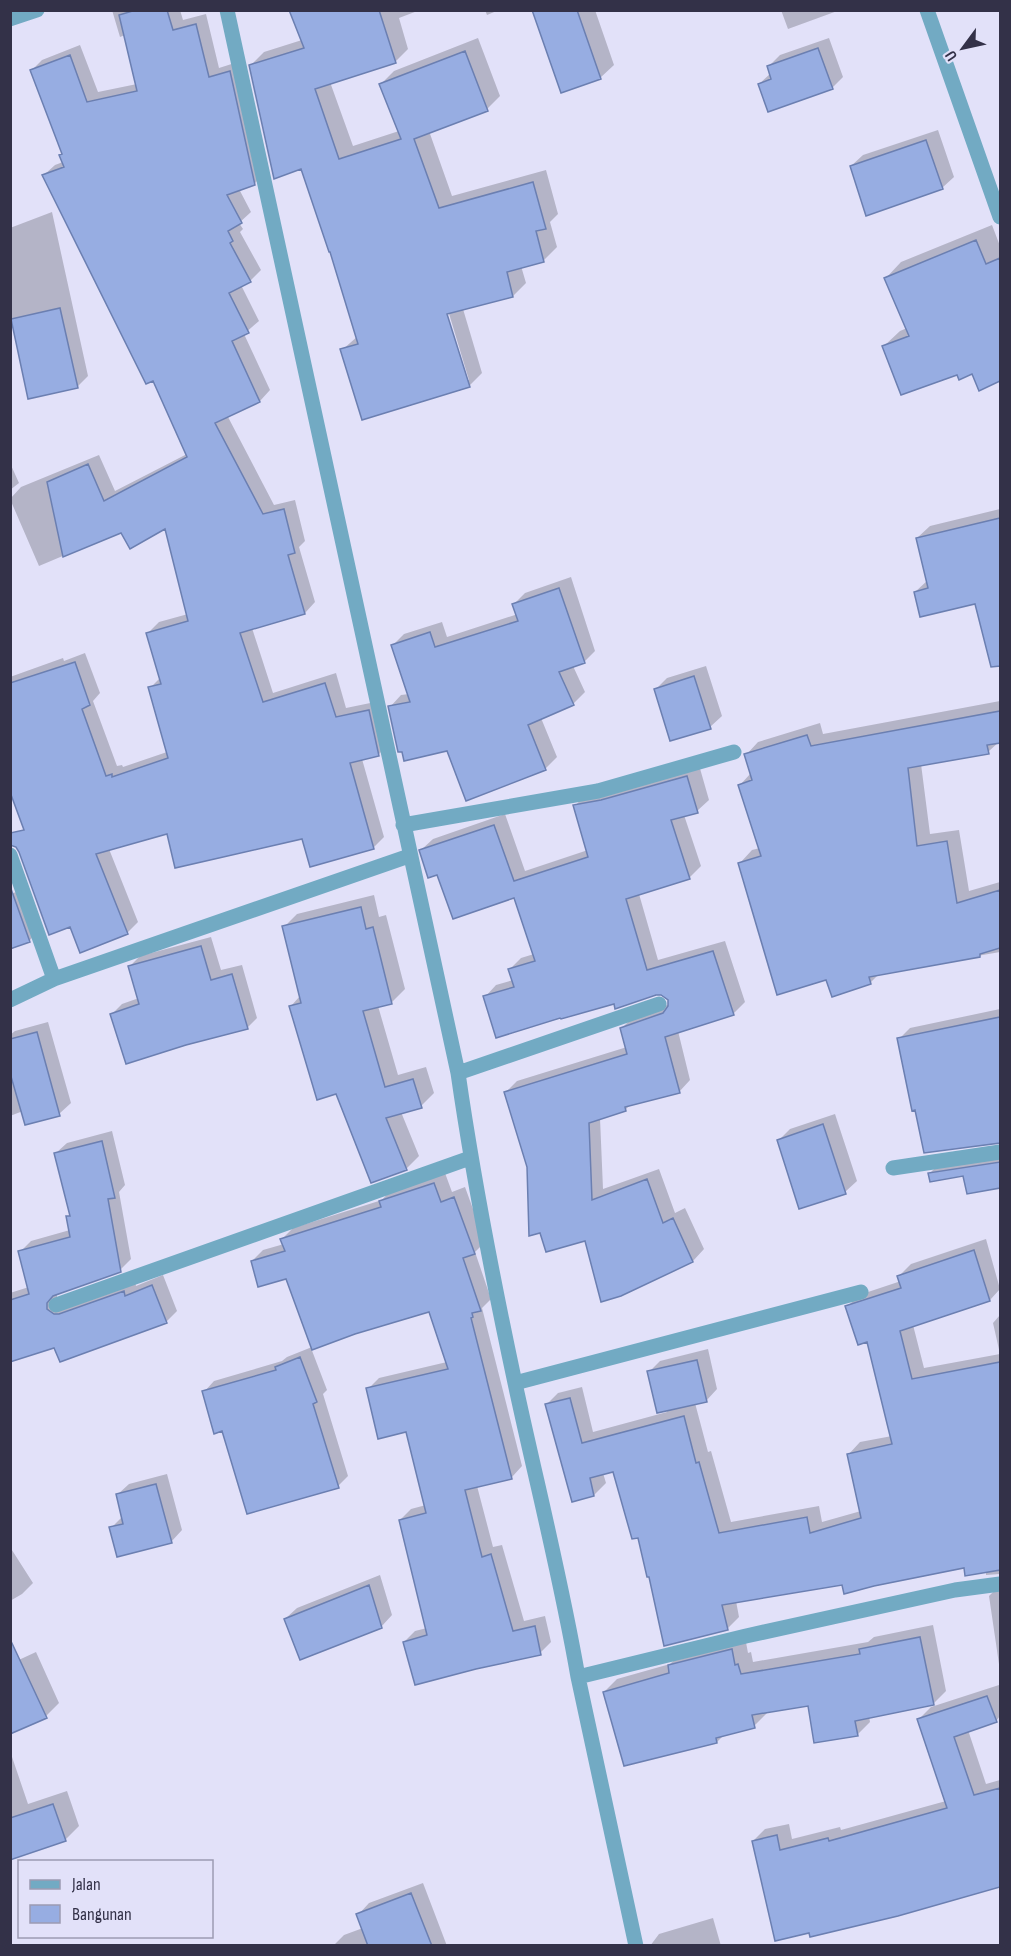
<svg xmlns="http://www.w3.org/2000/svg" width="1011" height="1956" font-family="'Sofia Sans Condensed',sans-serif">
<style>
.shadow{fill:#0003;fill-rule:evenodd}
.building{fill:#97ade2;stroke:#6b7fb1;stroke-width:1.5}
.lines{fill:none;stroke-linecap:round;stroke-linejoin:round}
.minor{stroke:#72aac3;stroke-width:15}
</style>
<rect width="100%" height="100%" fill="#e2e1f9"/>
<path class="shadow" d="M112 10H180L183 20 206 14 219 68 241 61 265 173 254 184 239 189 251 212 239 223 243 229 240 232 261 270 250 281 241 285 259 321 244 334 270 390 260 401 228 417 274 505 295 500 305 541 299 547 315 602 305 613 252 628 273 693 336 673 346 708 380 701 389 744 378 755 362 759 384 837 373 848 303 837 168 832 109 849 138 922 127 933 71 925 44 871 10 789V677L63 658 64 661 85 653 100 693 93 701 117 766 122 765 123 767 167 752 150 688 161 677 148 633 159 622 188 614 166 527 122 531 39 566 10 499 21 487 99 455 115 491 187 454 153 379 44 175 55 165 63 162V154L32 70 42 60 80 45 98 92 137 84 125 35 120 37Z
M290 10H420L399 18 408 49 395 62 330 82 353 146 399 131 381 84 394 71 478 38 500 96 487 109 429 131 452 196 546 170 558 214 550 222 557 247 543 261 521 266 526 283 513 296 463 309 482 373 469 386 342 350 358 336 302 167 251 65 264 52 302 40ZM447 307 469 380H466L444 308Z
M485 10H499L487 15Z
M533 10H595L614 65 600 78Z
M781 10H840L788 29Z
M829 38 843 77 832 88 759 84 771 73 768 67 780 55Z
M938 130 954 177 942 188 851 166 863 155Z
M52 212 88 376 77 387 30 397 10 310V228Z
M992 225 1000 246V380L979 389 973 372 958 373 884 346 900 331 907 328 886 278 901 262Z
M10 463 19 483 10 490Z
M1000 509V652L989 655 976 602 915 592 928 580 917 538 930 526Z
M571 577 595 651 584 662 573 666 585 692 573 704 541 718 557 757 545 769 447 749 390 707 401 695 409 694 393 645 404 634 442 622 447 637 518 614 514 604 525 593Z
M706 666 722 716 710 727 655 690 667 678Z
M1000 701V741L988 752 921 764 930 834 959 830 969 891 1000 882V952L880 973 870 983 827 978 740 863 752 850 760 848 740 785 751 773 746 755 758 742 820 723 823 734Z
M699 765 709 800 697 811 684 815 701 866 689 878 639 894 658 960 725 941 745 1002 733 1014 678 1031 690 1080 679 1092 632 1103 625 1110 600 1118 603 1189 659 1169 675 1213 685 1208 704 1249 693 1261 620 1295 586 1239 528 1167 505 1093 517 1081 627 1047 622 1028 633 1017 670 1004 667 996 656 993 615 1003 485 997 496 985 513 980 510 969 521 958 534 954 515 896 438 873 421 850 433 839 505 814 525 871 588 850 575 806 586 794Z
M26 889 40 929 30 940 10 950V894Z
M374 895 379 917 386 915 405 989 392 1002 378 1006 398 1075 426 1067 434 1093 421 1106 401 1112 419 1156 406 1169 336 1093 291 1006 300 996 284 927 297 914Z
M211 937 221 970 242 965 257 1018 247 1028 127 1062 112 1014 122 1004 139 998 130 966 140 956Z
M1000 1009V1142L899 1039 910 1028Z
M48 1022 71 1103 59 1114 23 1111 10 1116V1035L15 1031Z
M835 1114 857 1181 845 1192 779 1140 790 1129Z
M112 1131 125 1185 119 1192 131 1259 120 1270 57 1293V1298L135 1281 136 1286 163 1275 177 1311 166 1322 55 1347 10 1346V1293L29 1287 20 1252 31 1241 70 1230 68 1217 71 1213 56 1153 67 1143Z
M1000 1153V1186L968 1192 964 1175 930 1173 941 1162Z
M445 1173 452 1192 465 1187 485 1242 475 1252 491 1299 482 1308 522 1466 512 1477 477 1486 493 1547 502 1545 524 1621 545 1616 551 1642 540 1653 404 1642 415 1631 427 1628 400 1520 411 1509 426 1505 407 1430 368 1389 379 1378 447 1362 430 1311 354 1333 311 1348 327 1390 323 1394 348 1476 338 1486 223 1430 204 1392 214 1381 282 1361 287 1357 312 1347 287 1277 252 1261 263 1250 284 1244 282 1239 293 1228 382 1200 391 1190Z
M986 1239 1000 1289 990 1300 913 1325 924 1368 1000 1354 993 1323 1000 1315V1574L986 1575V1571L965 1566 736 1601 739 1617 727 1629 651 1575 639 1536 614 1470 603 1473 606 1483 594 1495 573 1500 546 1405 558 1393 582 1387 593 1432 667 1412 649 1372 660 1361 708 1349 717 1389 706 1401 695 1403 708 1452 711 1451 731 1522 819 1506 822 1522 861 1511 848 1455 860 1442 892 1436 868 1341 847 1307 859 1295 901 1281 899 1276 911 1264Z
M167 1474 182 1530 171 1542 111 1528 123 1516 117 1495 129 1484Z
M10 1547 33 1583 22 1594 10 1601Z
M380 1575 392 1615 381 1627 285 1619 297 1608Z
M1000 1585V1671L989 1596Z
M933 1625 946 1691 933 1704 869 1716 870 1722 857 1735 809 1704 767 1711V1713L754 1726 725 1734 717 1742 604 1692 617 1679 670 1664 682 1653 745 1637 748 1653 751 1652 753 1662 868 1642 874 1637Z
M36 1652 59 1703 46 1716 10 1664Z
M999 1685 1000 1716 996 1721 968 1730 986 1784 1000 1780V1885L945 1902 811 1935 753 1841 765 1829 789 1824 792 1839 840 1827 841 1830 946 1801 919 1719 931 1707Z
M10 1751 28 1804 67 1791 79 1826 65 1840 10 1858Z
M423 1883 447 1946H333L344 1935 363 1928 358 1915 369 1903Z
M713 1918 721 1946H650L659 1934Z"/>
<path class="building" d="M136 10H167L173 30 196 24 209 77 230 71 255 185 227 195 242 223 228 231 233 241 230 243 251 282 229 293 249 333 232 341 260 402 215 423 263 514 284 509 295 553 288 555 305 614 240 633 263 702 325 683 336 717 369 710 379 756 350 763 374 849 310 867 302 839 175 868 167 834 96 854 128 934 80 953 70 927 49 935 19 852 16 847 10 845V833L24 830 10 792V683L75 662 90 705 82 709 106 776 112 774V777L168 758 148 687 161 684 146 633 188 621 165 529 130 549 121 533 63 557 47 482 88 464 104 501 187 457 153 381 146 384 42 175 64 167 59 155 62 154 30 70 70 55 87 102 137 91 119 15Z
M289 10H379L396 63 315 89 339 159 401 139 379 84 465 51 488 111 414 139 439 208 533 182 546 229 536 231 544 262 507 272 513 297 447 314 470 387 362 420 340 349 358 344 330 252H329L301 169 274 179 249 65 304 48Z
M532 10H577L601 79 561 93Z
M818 48 833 89 768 112 758 84 771 79 767 66Z
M926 140 943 189 866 216 850 166Z
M976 240 986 264 1000 258V381L979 391 972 374 959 380 957 375 901 395 882 346 909 336 884 278Z
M60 308 78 388 28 399 11 319Z
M1000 518V666L991 667 975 604 920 617 914 592 928 588 916 538Z
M559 588 585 663 559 672 574 705 528 725 546 770 466 801 447 751 404 761 402 752H398L388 706 410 702 391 645 430 632 435 647 518 621 512 604Z
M694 676 711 729 670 741 654 689Z
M1000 711V743L987 745 989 754 908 768 917 846 947 841 957 903 1000 890V948L980 954V957L869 977 871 984 832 997 826 980 777 995 738 863 761 856 738 785 752 780 744 754 807 735 811 746Z
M687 776 698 813 671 820 690 879 626 899 647 970 713 951 734 1015 665 1037 680 1093 625 1107 626 1111 589 1123 592 1200 647 1179 663 1223 673 1218 693 1262 621 1296 601 1302 585 1241 546 1252 540 1233 529 1236 527 1167 504 1092 627 1054 620 1028 663 1013 668 1006V1000L661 995H656L615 1009 614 1004 561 1019 560 1018 496 1038 483 996 514 987 508 969 535 961 514 898 453 919 437 875 428 878 419 850 494 825 514 881 588 857 573 805 601 800Z
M10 886 30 942 10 949Z
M361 907 366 929 373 927 392 1004 363 1011 385 1087 413 1079 422 1108 386 1118 407 1170 371 1183 336 1094 317 1100 289 1006 301 1003 282 926Z
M201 946 211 980 232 974 248 1029 186 1045 126 1064 110 1014 139 1004 128 966Z
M1000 1017V1143L924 1153 915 1110 912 1111 897 1038Z
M37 1032 60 1116 25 1125 10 1073V1039Z
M823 1124 846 1194 799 1209 777 1140Z
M102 1141 115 1198 108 1199 121 1272 53 1296 47 1303V1309L54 1314H59L124 1291 125 1296 152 1285 167 1323 60 1362 54 1348 10 1362V1300L29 1294 18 1251 70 1237 66 1216H70L54 1153Z
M1000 1162V1188L967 1194 963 1176 930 1182 928 1173Z
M434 1183 441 1202 454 1197 475 1254 463 1258 481 1311 472 1313 473 1317 471 1318 512 1479 465 1490 482 1557 491 1554 513 1631 535 1626 541 1655 476 1669 415 1685 403 1642 427 1635 399 1520 426 1513 406 1432 378 1439 366 1388 448 1369 429 1312 355 1334 312 1350 286 1279 258 1287 251 1261 285 1251 280 1239 381 1207 379 1201Z
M974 1250 990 1301 900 1331 912 1379 1000 1362V1570L965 1576 964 1568 874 1586 844 1594 842 1585 722 1605 728 1630 664 1646 649 1577H647L638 1538 632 1539 613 1472 590 1478 594 1496 572 1502 545 1404 570 1398 582 1443 684 1416 696 1463 699 1462 719 1533 807 1517 810 1533 861 1518 847 1454 892 1444 867 1342 858 1345 845 1306 901 1288 897 1276Z
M300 1357 317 1402 313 1404 339 1488 247 1514 222 1431 214 1434 202 1391 276 1370 275 1367Z
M697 1360 707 1402 657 1413 647 1371Z
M156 1484 172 1543 117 1557 109 1527 123 1524 116 1494Z
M369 1585 382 1628 300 1660 284 1619Z
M920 1637 934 1705 855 1721 858 1736 814 1743 808 1706 752 1715 755 1728 716 1738 717 1743 624 1766 603 1692 669 1673 668 1665 732 1649 735 1665 738 1664 741 1674 860 1654 859 1649Z
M10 1639 47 1718 10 1734Z
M987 1696 997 1722 954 1737 974 1795 1000 1788V1887L898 1916 810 1937 809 1933 775 1941 752 1841 777 1835 780 1850 828 1838 829 1841 947 1808 917 1719Z
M53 1804 66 1841 10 1860V1818Z
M411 1893 432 1946H368L356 1914Z"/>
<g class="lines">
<path class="minor" d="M227 10 458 1073C473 1177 493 1280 515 1383 536 1481 561 1578 578 1677L746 1636 955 1590 1000 1584
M927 10 1000 217
M10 19 37 10
M403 825 598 791 734 752
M10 855 54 979
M10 1000 54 979 409 856
M458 1073 659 1004
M893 1168 1000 1152
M56 1305 470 1158
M515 1383 861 1292
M578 1677 636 1946"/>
</g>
<rect width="1011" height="1956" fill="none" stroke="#333148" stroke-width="24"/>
<rect x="18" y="1860" width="195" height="78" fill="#e2e1f9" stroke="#9c9bb2" stroke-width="1.5"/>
<rect x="30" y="1880" width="30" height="9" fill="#72aac3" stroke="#9c9bb2" stroke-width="1.5"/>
<text x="72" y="1890" font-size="18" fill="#333148">Jalan</text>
<rect x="30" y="1905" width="30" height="18" fill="#97ade2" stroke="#9c9bb2" stroke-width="1.5"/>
<text x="72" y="1920" font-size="18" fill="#333148">Bangunan</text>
<g transform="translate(963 48) rotate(237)" stroke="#e2e1f9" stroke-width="4.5" paint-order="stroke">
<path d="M0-4.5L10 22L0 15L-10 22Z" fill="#333148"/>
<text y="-9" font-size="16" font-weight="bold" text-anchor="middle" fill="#333148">U</text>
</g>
</svg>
